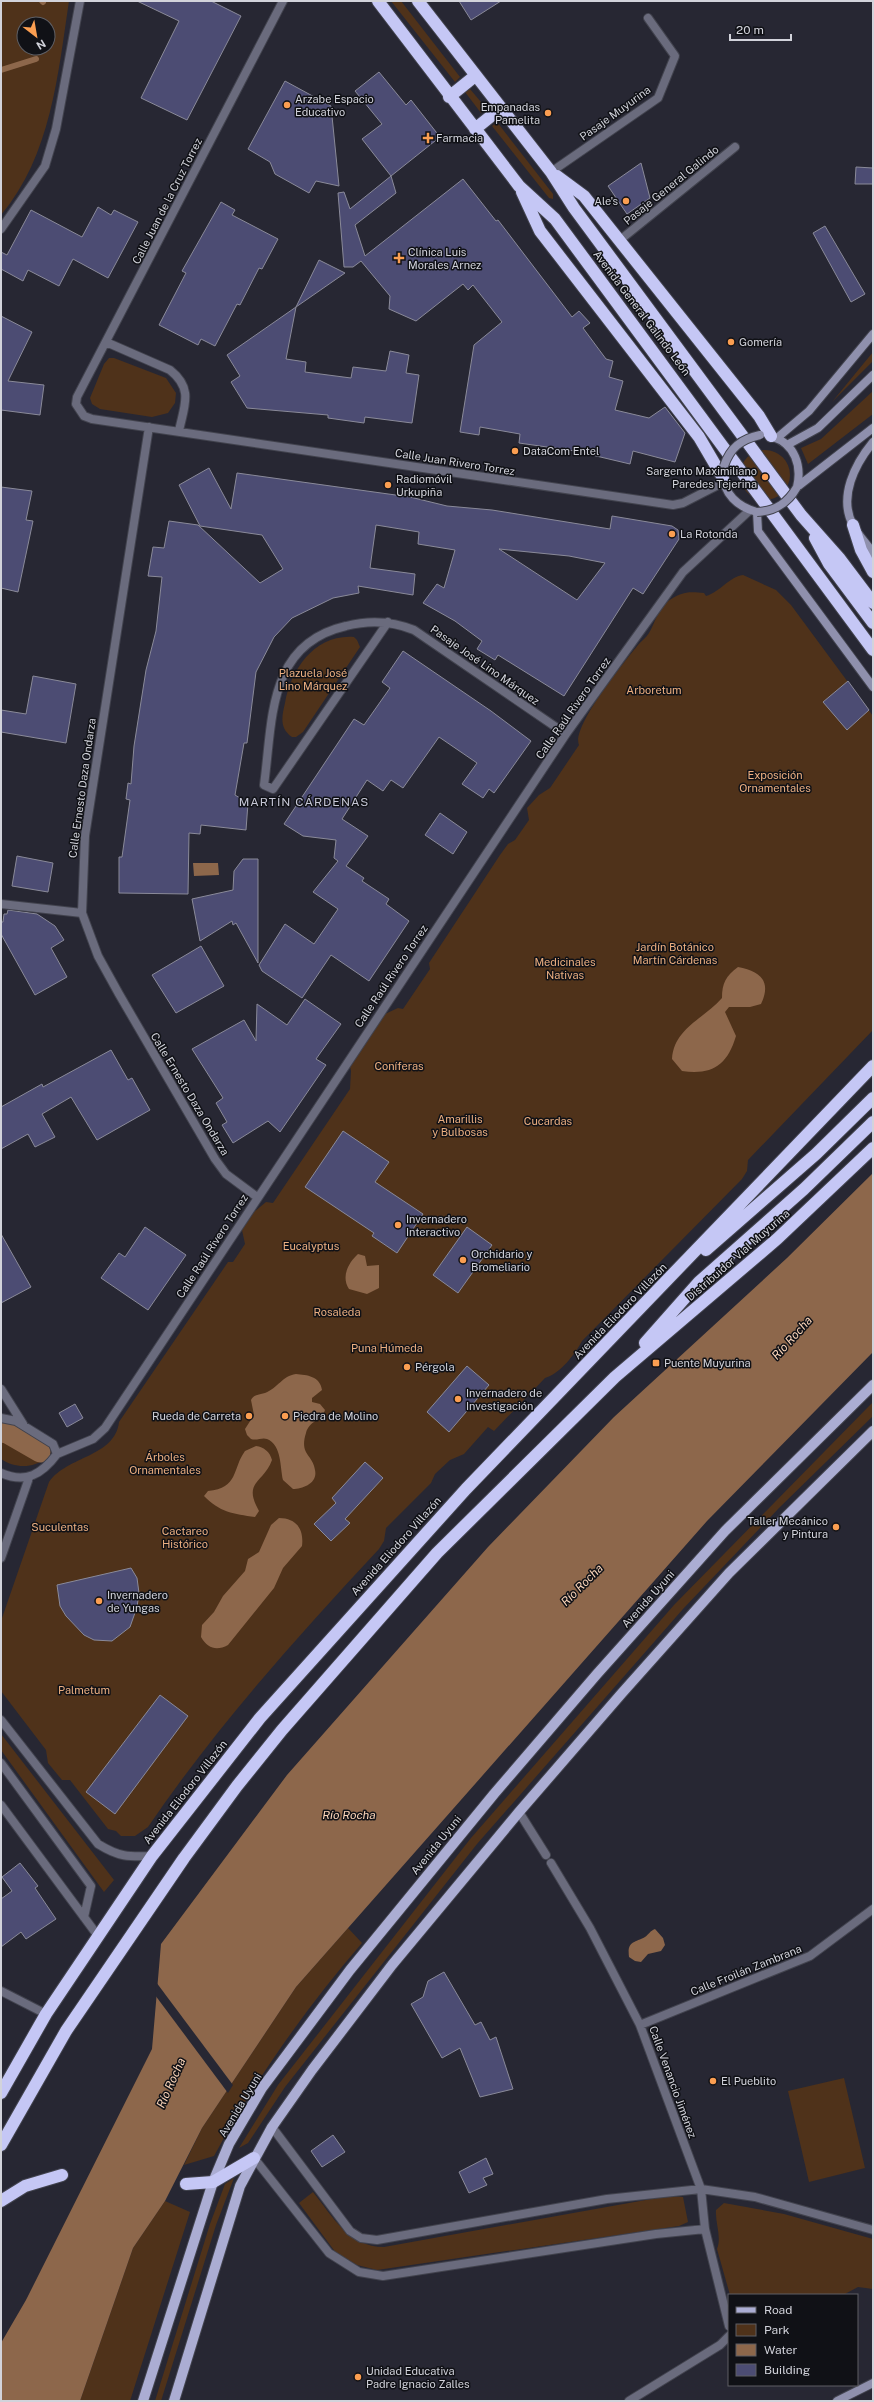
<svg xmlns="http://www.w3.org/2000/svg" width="874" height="2402" font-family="'Public Sans',sans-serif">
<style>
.green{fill:#4f321a;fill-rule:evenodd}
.water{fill:#8d674b}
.pier{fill:#272733}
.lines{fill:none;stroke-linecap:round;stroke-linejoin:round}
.stream{stroke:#8d674b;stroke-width:6}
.canal{stroke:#8d674b;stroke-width:21}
.building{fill:#4c4c73;stroke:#8a8a99;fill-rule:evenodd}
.lane-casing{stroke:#42434e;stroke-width:10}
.street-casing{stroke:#42434e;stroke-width:10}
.secondary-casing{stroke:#42434e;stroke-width:10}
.primary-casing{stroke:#42434e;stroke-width:12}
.highway-casing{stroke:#42434e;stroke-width:14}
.lane{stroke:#6a6b7d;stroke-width:8}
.street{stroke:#6a6b7d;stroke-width:8}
.secondary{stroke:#8f90ad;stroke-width:8}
.primary{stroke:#abadd3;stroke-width:10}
.highway{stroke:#c5c7f5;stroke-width:12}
.secondary-bridge-casing{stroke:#42434e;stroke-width:10;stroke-linecap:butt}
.secondary-bridge{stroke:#8f90ad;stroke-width:8}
.poi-dot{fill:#fb9e51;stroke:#101116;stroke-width:1.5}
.labels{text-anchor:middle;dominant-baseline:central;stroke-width:3;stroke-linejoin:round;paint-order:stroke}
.poi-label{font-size:11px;fill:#d2d3db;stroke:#101116;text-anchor:start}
.street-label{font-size:11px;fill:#d2d3db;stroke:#101116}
.park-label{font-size:11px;fill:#ecaf81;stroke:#101116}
.neighbourhood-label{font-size:12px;letter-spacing:1px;fill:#c6c7d6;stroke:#101116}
.water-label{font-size:12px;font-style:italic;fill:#fbd5b9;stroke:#101116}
</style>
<rect width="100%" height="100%" fill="#272733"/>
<path class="green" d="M1 1H69C58 74 51 156 1 215ZM24 24H48V48H24Z
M391 1H401L460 77 455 82Z
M470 89 486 108 481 113 465 92Z
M497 122 553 194V199L549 198 492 126Z
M873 352V361L832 402Z
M109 358H114L166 378 176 393 175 403 168 413 152 417 100 409 92 404 90 398 104 364Z
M873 391V414L808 464 801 448 821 439Z
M740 475a25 25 0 1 1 50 0a25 25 0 1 1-50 0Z
M743 575 776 590 791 605 873 716V1030L748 1160 747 1171 742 1179 582 1341C575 1354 560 1374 545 1378L494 1431 488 1427 464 1454 450 1460 435 1474 431 1483 386 1528 384 1541 379 1549C297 1637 216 1727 148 1827L135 1836H121L116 1831 108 1829 70 1780H62L48 1763 46 1750 1 1691V1621L49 1482C67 1456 115 1457 119 1422L228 1262H233L245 1244 242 1230 254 1212 266 1202 273 1203 350 1089 351 1071 348 1057 372 1020 398 1008 403 1009 430 969 429 963 500 855 508 844 515 840 529 820 527 808 539 795 550 788 579 745C571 727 626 660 638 645 641 641 646 638 649 633 655 623 657 611 667 602 680 592 688 591 704 593L706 596C720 592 729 577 743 575Z
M354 637 357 640 360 647 303 732 296 737H292C279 728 282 716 285 703 291 669 315 634 354 637Z
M873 1402V1416L779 1508 683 1609 477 1844 285 2087 248 2143 239 2148 278 2085 471 1838 674 1605Z
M1 1425C17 1424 40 1439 48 1453L46 1458C33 1469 14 1468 1 1459Z
M1 1734 114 1880 104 1892 1 1750Z
M348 1928 362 1943C306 2008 255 2080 214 2156L184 2165 202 2128 296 1987Z
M844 2078 865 2168 809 2182 788 2091Z
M234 2178 216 2225 161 2401H155L210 2224 225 2184Z
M313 2192C333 2217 349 2247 384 2247L668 2196 683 2197 688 2222 679 2226 377 2270 357 2265 336 2253 299 2203Z
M165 2201 190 2212 130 2401H80L133 2248Z
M724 2203 784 2214 873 2239V2289L858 2287 843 2295H730L717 2249C722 2237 715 2223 716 2210Z"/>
<path class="water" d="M193 863H218L219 875 194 876Z
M738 967C760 971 772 981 761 1004L750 1007H729L725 1012 736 1036C727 1066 712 1075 682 1071L672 1059C674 1028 704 1019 722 998 722 983 726 976 738 967Z
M873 1173V1352L707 1521 296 1987 202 2128 165 2201 133 2248 80 2401H1V2343L26 2300 152 2049 161 1944 287 1775 488 1547 614 1417 787 1258Z
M358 1254 365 1256 367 1266 379 1265V1288L367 1294 349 1289C341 1277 348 1263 358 1254Z
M296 1374C307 1375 320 1376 322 1390L312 1398V1402L320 1404 325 1410C322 1420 309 1421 306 1433 299 1455 313 1454 315 1470 318 1483 303 1489 293 1489L283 1480C280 1468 282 1445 267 1439 262 1437 257 1441 251 1439L247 1435 245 1429 254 1415 251 1400C254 1394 259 1395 265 1393 278 1388 282 1376 296 1374Z
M256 1446C264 1447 270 1452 272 1460 264 1483 242 1481 259 1511L255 1517C234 1514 219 1512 204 1496L208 1491C239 1488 232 1469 245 1451Z
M279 1518C297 1518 304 1530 302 1546L283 1568 274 1588 228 1645C217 1651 208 1649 201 1637L202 1625 214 1612 223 1596 245 1571 248 1559 259 1552 271 1525Z
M655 1929 663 1938 665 1945 661 1951 648 1954 641 1962 635 1961 629 1957C627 1941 634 1943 645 1937 649 1934 650 1931 655 1929Z"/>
<path class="pier" d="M156 1982 233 2085 228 2093 155 1995Z"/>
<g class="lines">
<path class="stream" d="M42 1 43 2
M1 70 36 59"/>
<path class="canal" d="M1 1432 7 1433 40 1452"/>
</g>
<path class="building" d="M137 1H211L241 16 187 120 141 98 179 21Z
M459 1H501L471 20Z
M379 72 406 105 411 100 440 137 391 176 362 139 382 124 355 91Z
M285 81 331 106 339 186 316 181 309 193 275 174 270 162 248 149Z
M641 163 650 198 627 214 608 186Z
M856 167 873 168V184H855Z
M391 176 396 193 355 225 365 256 463 179 496 221 498 220 572 317 579 311 590 323 583 328 606 359 613 361 609 377 623 381 615 410 649 418 665 407 685 433 675 462 633 451 630 464 575 451 519 443 520 434 480 427 479 435 460 432 474 345 502 322 473 285 468 290 463 284 416 321 389 309 390 296 361 261 353 267H344L338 193 344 192 350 209Z
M221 202 235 210 232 215 278 239 262 269 259 268 240 305 237 304 215 346 201 339 198 345 159 325 186 273 182 271Z
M98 207 111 215 114 210 138 222 108 278 73 259 59 286 28 270 23 281 1 269V252L7 255 31 210 82 237Z
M825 226 865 294 851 302 813 233Z
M319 260 345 273 296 307Z
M296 307 286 359 306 362 305 372 351 378 353 367 386 371 390 351 409 355 406 373 419 375 412 423 365 417 364 423 328 418V415L247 408 231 382 240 376 227 355Z
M1 316 32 332 8 381 44 385 40 415 1 410Z
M209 468 231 509 237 473 410 497 447 506 492 510 610 529 612 516 672 526 678 530 679 539 643 594 633 588 564 696 498 655 495 660 477 649 482 641 455 621 423 603 437 584 444 588 455 550 418 544 419 532 376 525 370 568 415 574 413 595 358 586 359 593 333 598 292 618 274 637 256 672 247 743H244L235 795 248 803 246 830 201 825 200 834 189 833 188 894 119 893V857H122L130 800 126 799 128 783 131 784 134 746 146 670 156 631 162 577 148 576 153 547 164 548 169 521 198 525 260 583 283 569 262 535 200 526 179 485ZM499 549 569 556 605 563 577 600Z
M1 487 32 491 26 520 33 521 18 592 1 588Z
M403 651 491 711 531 741 494 793 489 789 483 798 462 784 477 763 439 737 403 788 391 780 383 791 367 780 342 819 368 836 346 866 364 878 362 881 389 899 386 904 409 921 369 981 331 955 302 998 262 971 259 965 285 924 314 944 338 909 313 892 338 861 334 858 336 840 303 836 284 824 354 719 364 725 390 688 382 682Z
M33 676 76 684 66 743 1 732V710L26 714Z
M848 681 869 710 847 730 823 702Z
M440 813 467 832 453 854 425 835Z
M17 856 53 863 48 892 12 886Z
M243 859H258V963L236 923 233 925 232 921 200 941 192 899 233 890 234 871Z
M8 910 37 914 55 926 64 940 51 948 67 977 35 995 1 934V922H3L4 914H7Z
M201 946 224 986 176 1013 152 975Z
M305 999 341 1024 316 1059 326 1065 280 1132 268 1121 233 1143 222 1125 227 1122 216 1103 223 1098 192 1049 244 1020 256 1041 257 1004 287 1025Z
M111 1050 128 1080 132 1078 150 1110 97 1140 71 1097 42 1114 55 1137 35 1147 28 1134 1 1149V1107L42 1084 43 1087Z
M343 1131 389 1162 375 1182 423 1214 397 1253 372 1236 374 1233 305 1187Z
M145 1227 186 1255 148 1310 101 1278 119 1253 125 1257Z
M467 1227 492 1245 458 1293 433 1275Z
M1 1234 31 1287 1 1303Z
M467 1366 489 1385 449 1432 427 1412Z
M75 1404 83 1418 67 1427 59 1413Z
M365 1462 383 1478 345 1519 350 1523 331 1541 314 1524 336 1503 332 1498Z
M131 1568 137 1578 139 1593 137 1607 130 1627 112 1641 94 1640 84 1635 66 1616 60 1606 57 1585Z
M160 1695 188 1716 115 1814 86 1792Z
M20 1863 38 1886 35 1888 56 1919 26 1939 21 1932 1 1947V1899L12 1891 2 1877Z
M444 1972 475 2025 481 2022 490 2040 496 2037 513 2089 480 2097 460 2048 442 2058 411 2004 423 1997 428 1981Z
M333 2135 345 2152 322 2167 311 2151Z
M486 2158 493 2174 483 2178 487 2185 469 2193 459 2172Z"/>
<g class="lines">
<g class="lane-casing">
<path id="lane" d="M551 172 658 98 675 56 648 18"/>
</g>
<g class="street-casing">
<path id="street" d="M283 1 77 397 76 404 84 416 92 419 673 505 683 503 724 482
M1 229 45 166 56 129 80 1
M620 240 735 147
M106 342 170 370C194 389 184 406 179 431
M149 427 85 836 82 913 98 956 119 994 215 1159 226 1174 257 1197
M388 622 273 789 264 785C273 720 267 644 346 626 369 620 392 621 414 630L566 734
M1 904 82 913
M1 1389 23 1424
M1 1418 16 1421 24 1426 53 1444 57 1454
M57 1454 93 1439 105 1428 566 734 683 572 750 510
M1 1473C26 1484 42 1474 57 1454
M1 1558 29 1478
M1 1720 98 1844C119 1857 128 1857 152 1856
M1 1763 91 1886 84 1917
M1 1805 98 1936
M519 1812 546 1855
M551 1863 590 1928 640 2025 701 2189 705 2229 729 2326
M1 1991 46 2014
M640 2025 810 1956 873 1909
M272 2127 350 2231 361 2238 377 2240 607 2199 701 2189 755 2197 873 2230
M254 2158 329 2253 359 2272 383 2276 656 2234 705 2229
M629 2401 720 2345 729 2336"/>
</g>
<g class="secondary-casing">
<path id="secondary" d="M773 437C795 444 802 466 797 487
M777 438 809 411 873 334
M873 442C855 464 838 497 853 525 858 535 867 544 873 553
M787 445 818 428 873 375
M723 473C723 494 738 507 757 512L758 531 873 687
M797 487 873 428
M837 2401 873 2383"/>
</g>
<g class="primary-casing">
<path id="primary" d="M143 2401 213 2182 229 2144 262 2088 350 1970 494 1794 597 1674 725 1531 873 1385
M174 2401 240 2186 272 2127 312 2070 392 1965 519 1812 622 1693 729 1573 873 1431"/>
</g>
<g class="highway-casing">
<path id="highway" d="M378 1 519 186 555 219 873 650
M418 1 551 172 574 208 801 515 840 559 873 603
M449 97 475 76
M475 129 501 108
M557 176 584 196 759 416 771 436
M522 192 540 231 699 437 723 478
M853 525 861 550 873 572
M815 538 829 564 873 623
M706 1250 816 1154 873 1098
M645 1343 699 1282 804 1189 873 1122
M1 2093 46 2014 152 1856 260 1718 466 1489 873 1066
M1 2145 66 2031 184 1858 237 1786 282 1730 437 1553 615 1377 777 1239 873 1148
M186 2184 213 2182 254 2158
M1 2201 25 2186 62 2175"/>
</g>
<use href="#lane" class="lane"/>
<use href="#street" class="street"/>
<use href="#secondary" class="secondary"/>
<use href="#primary" class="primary"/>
<use href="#highway" class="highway"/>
<g class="secondary-bridge-casing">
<path id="secondary-bridge" d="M724 466C730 448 741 439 760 435
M757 512C776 511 788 503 797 487"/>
</g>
<use href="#secondary-bridge" class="secondary-bridge"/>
</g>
<g class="poi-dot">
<circle cx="287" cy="105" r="4"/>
<circle cx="548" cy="113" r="4"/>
<path d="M426 132h4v4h4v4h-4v4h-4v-4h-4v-4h4z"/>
<circle cx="626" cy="201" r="4"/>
<path d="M397 252h4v4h4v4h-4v4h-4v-4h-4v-4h4z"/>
<circle cx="731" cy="342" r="4"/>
<circle cx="515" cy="451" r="4"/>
<circle cx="765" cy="477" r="4"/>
<circle cx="388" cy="485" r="4"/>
<circle cx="672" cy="534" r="4"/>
<circle cx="398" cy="1225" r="4"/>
<circle cx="463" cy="1260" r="4"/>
<rect x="652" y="1359" width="8" height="8" rx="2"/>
<circle cx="407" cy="1367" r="4"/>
<circle cx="458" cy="1399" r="4"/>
<circle cx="249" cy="1416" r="4"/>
<circle cx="285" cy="1416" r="4"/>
<circle cx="836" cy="1527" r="4"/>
<circle cx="99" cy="1601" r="4"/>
<circle cx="713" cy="2081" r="4"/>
<circle cx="358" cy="2377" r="4"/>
</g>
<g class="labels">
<g class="poi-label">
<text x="295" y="99">Arzabe Espacio<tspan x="295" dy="13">Educativo</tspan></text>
<text x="540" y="107" text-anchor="end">Empanadas<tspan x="540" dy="13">Pamelita</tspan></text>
<text x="436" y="138">Farmacia</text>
<text x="618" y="201" text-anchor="end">Ale's</text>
<text x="408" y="252">Clínica Luis<tspan x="408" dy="13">Morales Arnez</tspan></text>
<text x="739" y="342">Gomería</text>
<text x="523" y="451">DataCom Entel</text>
<text x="757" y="471" text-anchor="end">Sargento Maximiliano<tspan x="757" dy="13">Paredes Tejerina</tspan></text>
<text x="396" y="479">Radiomóvil<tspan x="396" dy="13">Urkupiña</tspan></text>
<text x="680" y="534">La Rotonda</text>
<text x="406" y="1219">Invernadero<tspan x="406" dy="13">Interactivo</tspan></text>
<text x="471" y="1254">Orchidario y<tspan x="471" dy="13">Bromeliario</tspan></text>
<text x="664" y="1363">Puente Muyurina</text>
<text x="415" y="1367">Pérgola</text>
<text x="466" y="1393">Invernadero de<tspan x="466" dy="13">Investigación</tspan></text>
<text x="241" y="1416" text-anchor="end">Rueda de Carreta</text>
<text x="293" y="1416">Piedra de Molino</text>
<text x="828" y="1521" text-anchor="end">Taller Mecánico<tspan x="828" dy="13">y Pintura</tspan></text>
<text x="107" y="1595">Invernadero<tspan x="107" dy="13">de Yungas</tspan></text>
<text x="721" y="2081">El Pueblito</text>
<text x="366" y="2371">Unidad Educativa<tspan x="366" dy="13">Padre Ignacio Zalles</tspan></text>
</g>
<g class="street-label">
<text transform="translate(615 113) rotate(-36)">Pasaje Muyurina</text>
<text transform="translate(671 185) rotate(-39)">Pasaje General Galindo</text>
<text transform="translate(167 201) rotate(-63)">Calle Juan de la Cruz Torrez</text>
<text transform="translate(642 313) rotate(53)">Avenida General Galindo León</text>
<text transform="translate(455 462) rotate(9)">Calle Juan Rivero Torrez</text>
<text transform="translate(485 665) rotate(35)">Pasaje José Lino Márquez</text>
<text transform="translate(573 708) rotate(-55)">Calle Raúl Rivero Torrez</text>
<text transform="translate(82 788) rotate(-82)">Calle Ernesto Daza Ondarza</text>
<text transform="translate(391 976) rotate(-56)">Calle Raúl Rivero Torrez</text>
<text transform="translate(190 1094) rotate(59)">Calle Ernesto Daza Ondarza</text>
<text transform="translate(212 1246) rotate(-57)">Calle Raúl Rivero Torrez</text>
<text transform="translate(738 1255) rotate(-41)">Distribuidor Vial Muyurina</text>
<text transform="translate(620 1311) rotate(-46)">Avenida Eliodoro Villazón</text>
<text transform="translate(396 1546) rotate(-48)">Avenida Eliodoro Villazón</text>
<text transform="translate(648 1599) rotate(-48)">Avenida Uyuni</text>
<text transform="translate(185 1792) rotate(-52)">Avenida Eliodoro Villazón</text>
<text transform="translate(436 1845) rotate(-51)">Avenida Uyuni</text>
<text transform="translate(746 1970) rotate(-22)">Calle Froilán Zambrana</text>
<text transform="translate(673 2082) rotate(70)">Calle Venancio Jiménez</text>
<text transform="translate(240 2105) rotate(-59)">Avenida Uyuni</text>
</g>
<g class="park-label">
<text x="313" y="673">Plazuela José<tspan x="313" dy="13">Lino Márquez</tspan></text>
<text x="654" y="690">Arboretum</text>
<text x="775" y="775">Exposición<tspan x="775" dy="13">Ornamentales</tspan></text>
<text x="675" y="947">Jardín Botánico<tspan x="675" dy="13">Martín Cárdenas</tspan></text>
<text x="565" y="962">Medicinales<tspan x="565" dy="13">Nativas</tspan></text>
<text x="399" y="1066">Coníferas</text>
<text x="460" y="1119">Amarillis<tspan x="460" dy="13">y Bulbosas</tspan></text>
<text x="548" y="1121">Cucardas</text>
<text x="311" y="1246">Eucalyptus</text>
<text x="337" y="1312">Rosaleda</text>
<text x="387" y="1348">Puna Húmeda</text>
<text x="165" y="1457">Árboles<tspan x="165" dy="13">Ornamentales</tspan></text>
<text x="60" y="1527">Suculentas</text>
<text x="185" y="1531">Cactareo<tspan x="185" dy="13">Histórico</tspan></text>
<text x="84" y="1690">Palmetum</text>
</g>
<g class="neighbourhood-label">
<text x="304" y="802">MARTÍN CÁRDENAS</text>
</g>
<g class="water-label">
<text transform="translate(792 1338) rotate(-48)">Río Rocha</text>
<text transform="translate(582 1585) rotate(-45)">Río Rocha</text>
<text x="349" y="1815">Río Rocha</text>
<text transform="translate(171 2083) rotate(-66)">Río Rocha</text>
</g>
</g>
<rect width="874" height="2402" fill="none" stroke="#d2d3db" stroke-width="4"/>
<rect x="728" y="2294" width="130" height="92" fill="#101116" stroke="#5e5f65"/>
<rect x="736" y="2307" width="20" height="6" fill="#abadd3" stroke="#5e5f65"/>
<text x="764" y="2314" font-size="12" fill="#d2d3db">Road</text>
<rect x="736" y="2324" width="20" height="12" fill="#4f321a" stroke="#5e5f65"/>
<text x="764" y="2334" font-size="12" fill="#d2d3db">Park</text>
<rect x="736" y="2344" width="20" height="12" fill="#8d674b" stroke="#5e5f65"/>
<text x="764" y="2354" font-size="12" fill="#d2d3db">Water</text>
<rect x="736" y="2364" width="20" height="12" fill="#4c4c73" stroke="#5e5f65"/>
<text x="764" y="2374" font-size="12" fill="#d2d3db">Building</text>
<g transform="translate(36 36) rotate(149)"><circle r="19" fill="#101116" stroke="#5e5f65"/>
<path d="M0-3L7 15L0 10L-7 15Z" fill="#fb9e51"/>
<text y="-6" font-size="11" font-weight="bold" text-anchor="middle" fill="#d2d3db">N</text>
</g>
<path d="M730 34v6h61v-6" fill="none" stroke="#d2d3db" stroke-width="2"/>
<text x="736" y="34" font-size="12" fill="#d2d3db" stroke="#101116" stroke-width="3" paint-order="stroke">20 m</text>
</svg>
